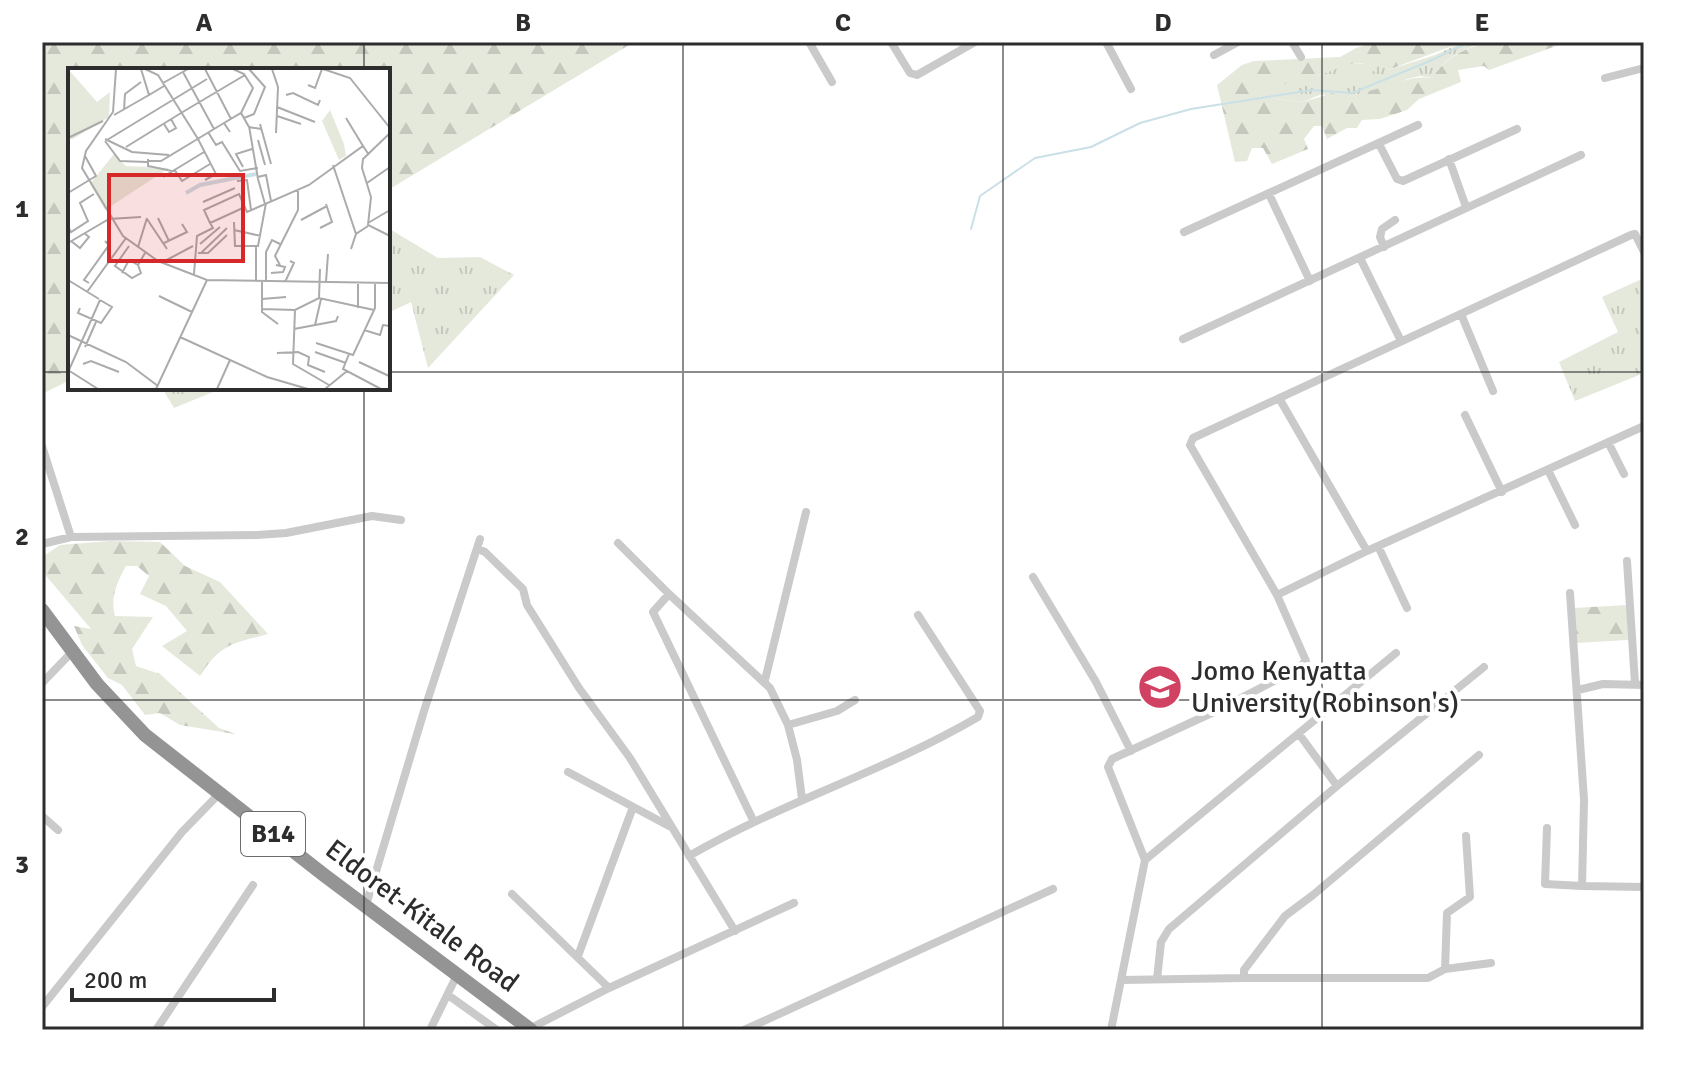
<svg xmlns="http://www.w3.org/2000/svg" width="1686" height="1072" font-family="Signika,sans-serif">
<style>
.grass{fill:url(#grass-tufts)}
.forest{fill:url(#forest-firs)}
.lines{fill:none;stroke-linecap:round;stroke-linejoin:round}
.stream{stroke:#cae0e7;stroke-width:2}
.street{stroke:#cacaca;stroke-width:8}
.highway{stroke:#949494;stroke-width:14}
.grid{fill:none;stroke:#2d2d2d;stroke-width:2;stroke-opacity:0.55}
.labels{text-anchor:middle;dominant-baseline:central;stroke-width:8;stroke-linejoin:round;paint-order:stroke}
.shield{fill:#fff;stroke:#6c6c6c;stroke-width:2}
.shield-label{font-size:26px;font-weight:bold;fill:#2d2d2d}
.poi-label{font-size:28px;fill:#2d2d2d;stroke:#fff;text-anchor:start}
.street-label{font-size:28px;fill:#2d2d2d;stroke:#fff}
.inset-river{fill:none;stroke:#cae0e7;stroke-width:4}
.inset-road{fill:none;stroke:#ababab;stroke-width:2}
.view{fill:#d62828;fill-opacity:0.15;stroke:#d62828;stroke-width:4}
.inset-edge{fill:none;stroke:#2d2d2d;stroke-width:4}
.neatline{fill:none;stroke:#2d2d2d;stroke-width:3}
.grid-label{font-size:26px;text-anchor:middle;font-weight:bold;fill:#2d2d2d}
</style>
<defs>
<pattern id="grass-tufts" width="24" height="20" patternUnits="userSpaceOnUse" patternTransform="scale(2)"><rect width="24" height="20" fill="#e5e9dc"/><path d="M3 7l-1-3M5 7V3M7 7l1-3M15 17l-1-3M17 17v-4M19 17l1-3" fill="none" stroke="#c5c8bd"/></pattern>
<pattern id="forest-firs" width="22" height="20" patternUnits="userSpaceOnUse" patternTransform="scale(2)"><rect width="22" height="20" fill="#e5e9dc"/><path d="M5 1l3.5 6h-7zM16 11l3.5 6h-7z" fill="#c5c8bd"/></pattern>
</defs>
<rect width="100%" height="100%" fill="#fff"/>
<path class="grass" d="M1463 42H1486C1462 49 1446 57 1432 78L1420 76 1407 79 1389 86 1364 102H1347L1322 94 1303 102 1275 99 1279 88 1295 77 1320 75 1345 63 1382 64 1388 70 1435 55Z
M388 228 438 258 480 257 514 275 428 368 411 302 388 313Z
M1644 278V373L1575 401 1559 362 1618 332 1602 297Z
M162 388H223L174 408Z"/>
<path class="forest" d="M42 42H634L388 190V70H70V380L42 394Z
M1376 42H1463L1388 70 1381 64 1370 74 1363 63C1340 63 1337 71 1318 75 1299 79 1283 77 1275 99L1303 102 1333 93 1347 102H1364L1369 91C1391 85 1410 75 1432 78 1464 31 1517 42 1567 42L1489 70 1484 66 1458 70 1461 82 1419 99 1407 110 1380 119 1362 120 1357 128H1347L1327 139 1322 126H1314L1304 139 1308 149 1272 164 1263 148H1252L1247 161 1235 162 1217 85 1242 65 1254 61 1340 57 1356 48Z
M110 541 160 542 185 566 220 582 268 634C234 643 220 644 200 676L162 646 187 631 166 606 140 594 149 576 137 566H126C117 582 110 598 115 616L153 617 132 649 136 666 160 674 219 728 235 734 180 725 160 713 145 715 122 685 108 678 82 645 74 626 91 629 42 571V557L60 545Z
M1627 605 1628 640 1576 643 1574 608Z"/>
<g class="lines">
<path class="stream" d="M971 229 980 196 1035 158 1091 147 1140 123 1191 109 1312 90 1352 93 1430 61 1469 42"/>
<path class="street" d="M809 42 832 82
M891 42 910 73 917 75 975 42
M1106 42 1131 89
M1292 42 1301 57
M1214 55 1238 42
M1605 78 1644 68
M1379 144 1397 179 1403 181 1517 129
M1449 159 1466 207
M1269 194 1310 281
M1184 232 1418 125
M1384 247 1380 237 1382 229 1395 220
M1360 258 1401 341
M1461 314 1493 391
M1183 339 1581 155
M1279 398 1367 551
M1465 415 1502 492
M1608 442 1624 474
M42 446 71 537
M1548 470 1575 525
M618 543 669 594 653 612 753 820
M42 544 71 537 257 535 286 533 372 516 401 520
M1378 546 1407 608
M478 549 485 552 523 589 527 605 579 688 630 758 735 931
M1627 561 1635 683
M1033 577 1096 682 1131 751
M1570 593 1584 800 1582 886 1644 887
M669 594 770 688 788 725 797 760 802 799
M1277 595 1367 551 1644 426
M765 680 806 512
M42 683 72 652
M1578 690 1603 684 1644 685
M788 725 837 711 855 700
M1299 734 1337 786
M568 772 669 826
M42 816 58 830
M1547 828 1545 884 1582 886
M689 856C782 802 886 771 978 717L980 711 918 615
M1145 860 1396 653
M512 894 609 988
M366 905 424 711 480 539
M578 956 633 807
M1445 969 1447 913 1470 897 1466 836
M1244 978H1428L1445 969 1491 963
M1157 979 1161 942 1169 929 1337 786 1484 667
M1121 980 1244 978V970L1285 916 1313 895 1479 755
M448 995 497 1030
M42 1007 182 832 219 794
M529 1029 609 988 794 903
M156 1030 253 885
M430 1030 457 975
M744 1030 1053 889
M1111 1030 1145 860 1108 767 1112 759 1216 711 1297 669 1306 661 1277 595 1190 445 1193 438 1631 235 1635 234 1644 252"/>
<path class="highway" d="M42 610 97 684 145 735 324 875 531 1030"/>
</g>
<path class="grid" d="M364 42V70M683 42V1030M1003 42V1030M1322 42V1030M42 372H70M388 372H1644M364 388V1030M42 700H1644"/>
<defs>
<g id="university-disc" transform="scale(2.3)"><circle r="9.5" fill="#d14262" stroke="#fff"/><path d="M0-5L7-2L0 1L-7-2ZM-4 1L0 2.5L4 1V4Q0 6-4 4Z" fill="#fff"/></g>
</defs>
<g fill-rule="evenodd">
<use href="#university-disc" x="1160" y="687"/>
</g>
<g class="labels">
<rect class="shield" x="241" y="812" width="64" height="44" rx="6"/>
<g class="shield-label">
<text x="273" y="834">B14</text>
</g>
<g class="poi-label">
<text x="1191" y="671">Jomo Kenyatta<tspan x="1191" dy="32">University(Robinson's)</tspan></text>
</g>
<g class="street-label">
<text transform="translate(422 916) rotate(37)">Eldoret-Kitale Road</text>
</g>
</g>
<g transform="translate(68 68)">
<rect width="322" height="322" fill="#fff"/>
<path d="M0 1 29 34 42 24 41 49 5 71H0Z" fill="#e5e9dc"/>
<path d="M262 42 276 76 278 88 271 92 254 53ZM46 86 58 98 101 100 37 142 22 116Z" fill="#e5e9dc"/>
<path class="inset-river" d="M118 125 132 117 188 106"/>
<path class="inset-road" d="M48 1 45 44 18 83 14 100 55 168 90 193 139 212 322 215M73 1 81 27 96 18M77 1 90 7 130 71 148 106 137 112M137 1 163 51M165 1 176 6 185 20 173 45M204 1 210 19 208 65M255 1 282 10 322 60M115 4 146 61M95 15 120 1M240 17 247 20 254 1M218 27 225 25 250 37 252 32M209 39 247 54M56 42 57 26 73 14M113 45 177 7M46 47 81 27M209 48 233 56M176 50 186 46 197 19 181 1M278 50 295 78M96 56 101 64 108 60 103 51M192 56 203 96M181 58 190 111M140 64 148 77 154 74 172 103 190 100M162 64 156 55 173 45 181 59 193 61M322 65 295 91 294 100 303 129 300 157 322 168M0 70 35 53M37 71 64 84 101 87M39 72 139 11M190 72 197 97M37 73 52 93 79 94M58 79 113 45M80 91V98L104 103M79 93H93L156 55M265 97 288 166M175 99 168 86 184 81M106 101 114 113 142 96M95 109 136 84M190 109 198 107 203 133M190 111 197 136M169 113 179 112 183 142M299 115 322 99M0 125 28 108 17 88M135 134 167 120M90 150 101 173M79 151 99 181M233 152 259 138M166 154 167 178H190L198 135M142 155 136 142 171 126 179 144 241 117 295 78 301 87M300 155 322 142M0 159 3 164 20 153 12 135 26 126M252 160 264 154 258 136M166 162 193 168M3 173 12 180 21 169 16 165M0 175 41 151 73 149M96 175 119 164 114 156M132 176 152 159M61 178 47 198 64 210 73 205 70 197 77 185M188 178V213M70 179 79 150M283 181 288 166 300 158M130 185H140L159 167M133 185 159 160M93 195 125 178M212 197 207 188 230 142V121M54 205 61 192 70 197M203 205 215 204 217 199 208 197M126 206 129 168 145 160 142 155 177 139M0 212 31 231M198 212V184L204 172 212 176M194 213V244L210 256M217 214 226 195 222 193M258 214 260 186M21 215 16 212 41 177 37 173M19 224 58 170M91 228 124 244M251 230 252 201M194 231 218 229M12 240 10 245 33 255 44 239 32 232M290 240V214M194 241 227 242 251 230 306 242M227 242 225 296 261 317M247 257 253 231M226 261 268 253 270 248M296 262 312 267 315 257 322 258M0 267 58 294 90 318M112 269 199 309 240 321M248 275 285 287 307 240V216M17 279 28 254M247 284 278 295M209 285 230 284 241 289 240 297 257 304M281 286 275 301 313 321M291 294 321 308M15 296 23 293 51 304M0 302 30 321M1 302 32 232M88 321 139 212M149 321 162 292M257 321 279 303"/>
<path class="view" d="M41 107H175V193H41Z"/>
<rect width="322" height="322" class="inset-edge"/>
</g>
<rect width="1686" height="1072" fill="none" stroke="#ffffff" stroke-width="88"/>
<path d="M72 988v12h202v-12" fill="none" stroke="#2d2d2d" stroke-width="4"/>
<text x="84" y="988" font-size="24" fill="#2d2d2d" stroke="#ffffff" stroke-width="6" paint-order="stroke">200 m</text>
<rect x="44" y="44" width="1598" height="984" class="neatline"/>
<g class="grid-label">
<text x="204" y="31">A</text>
<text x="523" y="31">B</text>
<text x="843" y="31">C</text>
<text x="1163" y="31">D</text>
<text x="1482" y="31">E</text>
<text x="22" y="217">1</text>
<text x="22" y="545">2</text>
<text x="22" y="873">3</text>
</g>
</svg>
